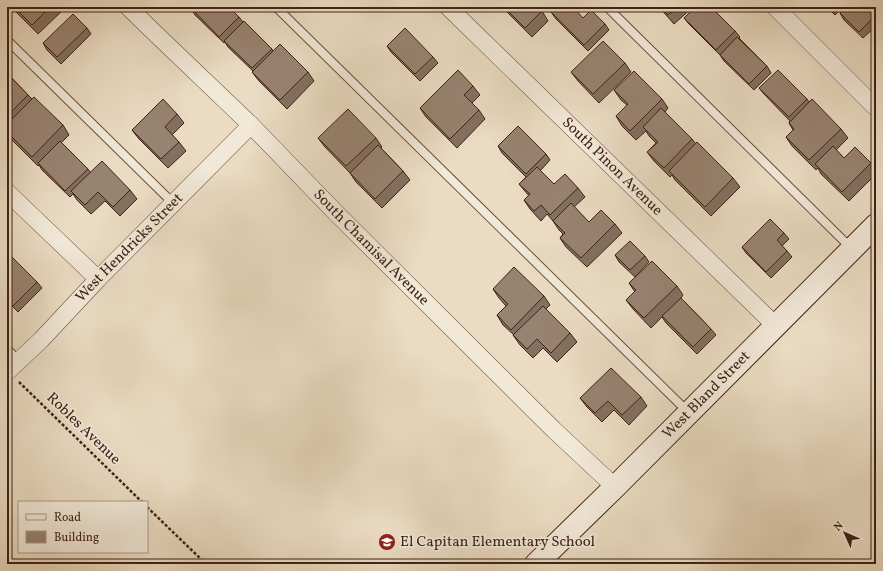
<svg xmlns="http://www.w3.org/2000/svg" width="883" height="571" font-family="Vollkorn,serif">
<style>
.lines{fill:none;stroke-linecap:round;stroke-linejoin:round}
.lane-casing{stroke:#6a5042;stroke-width:10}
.street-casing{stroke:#6a5042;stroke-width:18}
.secondary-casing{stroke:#402217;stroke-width:24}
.path{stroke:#402217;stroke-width:2.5;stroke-dasharray:3 2;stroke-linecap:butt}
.lane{stroke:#f1e8d7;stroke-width:8}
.street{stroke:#f1e8d7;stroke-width:17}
.secondary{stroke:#f1e8d7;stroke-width:22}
.wall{fill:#837060;stroke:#402217}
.building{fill:#988270;stroke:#402217}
.labels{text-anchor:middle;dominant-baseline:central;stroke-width:3.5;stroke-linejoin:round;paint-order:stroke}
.street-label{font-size:15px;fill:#402217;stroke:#f1e8d7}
.poi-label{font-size:15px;fill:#402217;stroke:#f1e8d7;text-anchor:start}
</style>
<rect width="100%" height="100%" fill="#eadbc2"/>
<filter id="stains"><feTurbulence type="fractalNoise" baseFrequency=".005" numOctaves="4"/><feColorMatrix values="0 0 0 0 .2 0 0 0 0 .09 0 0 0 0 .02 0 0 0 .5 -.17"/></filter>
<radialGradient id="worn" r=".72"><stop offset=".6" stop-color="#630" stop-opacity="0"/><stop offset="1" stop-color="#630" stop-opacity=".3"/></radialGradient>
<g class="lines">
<g class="lane-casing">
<path id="lane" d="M276 7 688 412
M607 7 851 248
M7 40 173 203
M7 349 19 361"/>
</g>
<g class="street-casing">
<g id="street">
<path id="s1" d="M128 7 160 38 251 125 337 214 554 430 615 487"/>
<path id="s2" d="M448 7 776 326"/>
<path d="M775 7 876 108"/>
<path d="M7 192 98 279"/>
<path id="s3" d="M8 371 41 340 98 279 251 125"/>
</g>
</g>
<g class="secondary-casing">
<g id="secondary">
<path id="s4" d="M536 564 615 487 876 225"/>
</g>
</g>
<path class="path" d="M19 382 142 502
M147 507 206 564"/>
<use href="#lane" class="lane"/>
<use href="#street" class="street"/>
<use href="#secondary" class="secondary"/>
</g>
<path class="wall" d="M11 7H64L65 8 38 34Z
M186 7H229L239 17 243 22 272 49 273 51 308 72 314 81 287 109 259 81 252 72 253 71 228 47 225 42 224 43 195 15 192 10 190 11Z
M351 7H360L355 12Z
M502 7H540L539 9 542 11 548 21 532 37Z
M659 7H693L674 24Z
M827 7H843L835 15Z
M876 7V26L863 38 844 20 840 13Z
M551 12 583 18 605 24 609 30 588 51 556 19Z
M684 18 735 31 740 37 739 38 767 66 771 73 754 90 724 61 720 55 689 24Z
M87 28 91 34 61 64 47 50 43 43Z
M387 46 433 57 438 63 420 81 391 52Z
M625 63 631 72 599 103 578 81 571 72Z
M7 73 28 95 32 99 63 125 69 135 61 143 88 169 90 172 130 190 137 199 120 216 105 201 91 214 77 200 73 194 70 197 42 170 39 165 38 166 9 137 7 134Z
M473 86 480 95 472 103 479 110 485 119 457 148 426 117 420 108Z
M759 88 807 99 809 102 841 129 848 138 836 150 844 158 871 163 876 169V174L849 201 821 174 818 168 816 170 792 146 786 137 793 130 789 123 790 121 764 94Z
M614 90 662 99 668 108 665 112 692 139 696 144 733 178 740 187 711 216 675 180 672 175 670 177 654 161 647 152 656 143 649 136 646 131 636 140 622 126 616 116 627 105 621 100Z
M177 114 184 123 172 135 179 142 186 151 168 168 139 139 132 130Z
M318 138H376L382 147 381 148 403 171 410 180 382 208 356 182 350 173 325 147Z
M498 146 546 154 550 160 540 171 554 184 578 188 585 197 574 207 589 222 615 224 622 233 587 267 566 247 560 238 563 234 559 230 553 221 547 214 541 221 530 209 524 200 529 196 519 184 526 177 502 153Z
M784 233 789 239 782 246 787 251 792 257 771 278 746 253 742 247Z
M7 251 12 257 37 282 42 288 18 312 7 301Z
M615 255 645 256 649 262 635 277 619 262Z
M629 283 677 286 683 295 681 298 711 329 716 335 697 354 666 323 662 317 651 328 633 309 626 300 635 292Z
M493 289 544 296 550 305 546 309 570 333 577 342 557 362 543 348 533 358 520 345 513 335H514L503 325 497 315 506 306 499 298Z
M641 397 647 406 629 425 614 410 602 422 587 407 580 398Z"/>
<path class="building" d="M14 7H50L32 25Z
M192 7H229L239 17 219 37 191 8Z
M504 7H537L542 11 525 28Z
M557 7H573L583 18 591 10 605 24 584 45 551 12Z
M661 7H677L668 15Z
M695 7H711L735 31 716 50 684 18Z
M846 7H876V15L859 32 840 13Z
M73 14 87 28 57 57 43 43Z
M244 21 272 49 252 68 224 41Z
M405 28 433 57 415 74 387 46Z
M737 37 767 66 749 84 720 55Z
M876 40V49L872 44Z
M603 41 625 63 593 94 571 72Z
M280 44 308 72 280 100 252 72Z
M458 70 473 86 464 95 479 110 450 139 420 108Z
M778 70 807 99 789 117 759 88Z
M634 71 662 99 630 131 616 116 628 104 614 90Z
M7 73 28 95 7 116Z
M34 97 63 125 32 157 7 132V124Z
M163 99 177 114 165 127 179 142 161 159 132 130Z
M812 99 841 129 809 160 786 137 794 129 789 123Z
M661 108 692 139 664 168 647 152 658 142 643 127Z
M348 109 376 138 346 166 318 138Z
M518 126 546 154 526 174 498 146Z
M60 141 88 169 65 191 38 163Z
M697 142 733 178 705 207 669 171Z
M378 145 403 171 375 199 350 173Z
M833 146 844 158 855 147 871 163 842 192 815 164Z
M102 161 130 190 113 207 98 192 85 205 71 191Z
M537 167 554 184 565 174 578 188 550 215 541 205 534 211 524 200 530 194 519 184Z
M571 203 589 222 601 210 615 224 581 258 560 238 565 233 553 221Z
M770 219 784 233 777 240 787 251 766 272 742 247Z
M630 241 645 256 630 270 615 255Z
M12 257 37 282 13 306 7 299V262Z
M652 261 677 286 644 318 626 300 636 290 629 283Z
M514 267 544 296 511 330 497 315 508 304 493 289Z
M681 298 711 329 693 347 662 316Z
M543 306 570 333 551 353 537 339 527 349 513 335Z
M611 368 641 397 622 415 608 401 595 413 580 398Z"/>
<defs>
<g id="school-disc" transform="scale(0.9)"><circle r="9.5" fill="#8f2418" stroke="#f1e8d7"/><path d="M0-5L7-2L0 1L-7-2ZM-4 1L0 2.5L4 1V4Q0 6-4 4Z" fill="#fff"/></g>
</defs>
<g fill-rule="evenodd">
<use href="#school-disc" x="387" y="542"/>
</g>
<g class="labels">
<g class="street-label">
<text stroke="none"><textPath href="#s2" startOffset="229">South Pinon Avenue</textPath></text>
<text stroke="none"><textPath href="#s1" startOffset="342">South Chamisal Avenue</textPath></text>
<text stroke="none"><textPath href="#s3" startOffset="173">West Hendricks Street</textPath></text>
<text stroke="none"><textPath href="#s4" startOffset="240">West Bland Street</textPath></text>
<text transform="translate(83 429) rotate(44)">Robles Avenue</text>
</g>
<g class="poi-label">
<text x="400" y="542">El Capitan Elementary School</text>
</g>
</g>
<rect width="883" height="571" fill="none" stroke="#eadbc2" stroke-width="24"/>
<rect x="8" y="8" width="867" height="555" fill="none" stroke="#402217" stroke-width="2"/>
<rect x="12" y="12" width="859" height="547" fill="none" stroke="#402217"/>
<rect x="18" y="501" width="130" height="52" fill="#f1e8d7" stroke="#aa998a"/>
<rect x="26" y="514" width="20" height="6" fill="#f1e8d7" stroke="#aa998a"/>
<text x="54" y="521" font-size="12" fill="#402217">Road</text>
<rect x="26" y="531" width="20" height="12" fill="#988270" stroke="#aa998a"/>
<text x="54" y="541" font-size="12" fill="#402217">Building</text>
<g transform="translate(845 533) rotate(315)" stroke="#f1e8d7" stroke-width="3" paint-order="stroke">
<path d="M0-3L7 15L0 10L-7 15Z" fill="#402217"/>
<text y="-6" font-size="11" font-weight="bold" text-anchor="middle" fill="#402217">N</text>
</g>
<rect width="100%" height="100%" filter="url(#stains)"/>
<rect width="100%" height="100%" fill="url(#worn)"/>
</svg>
